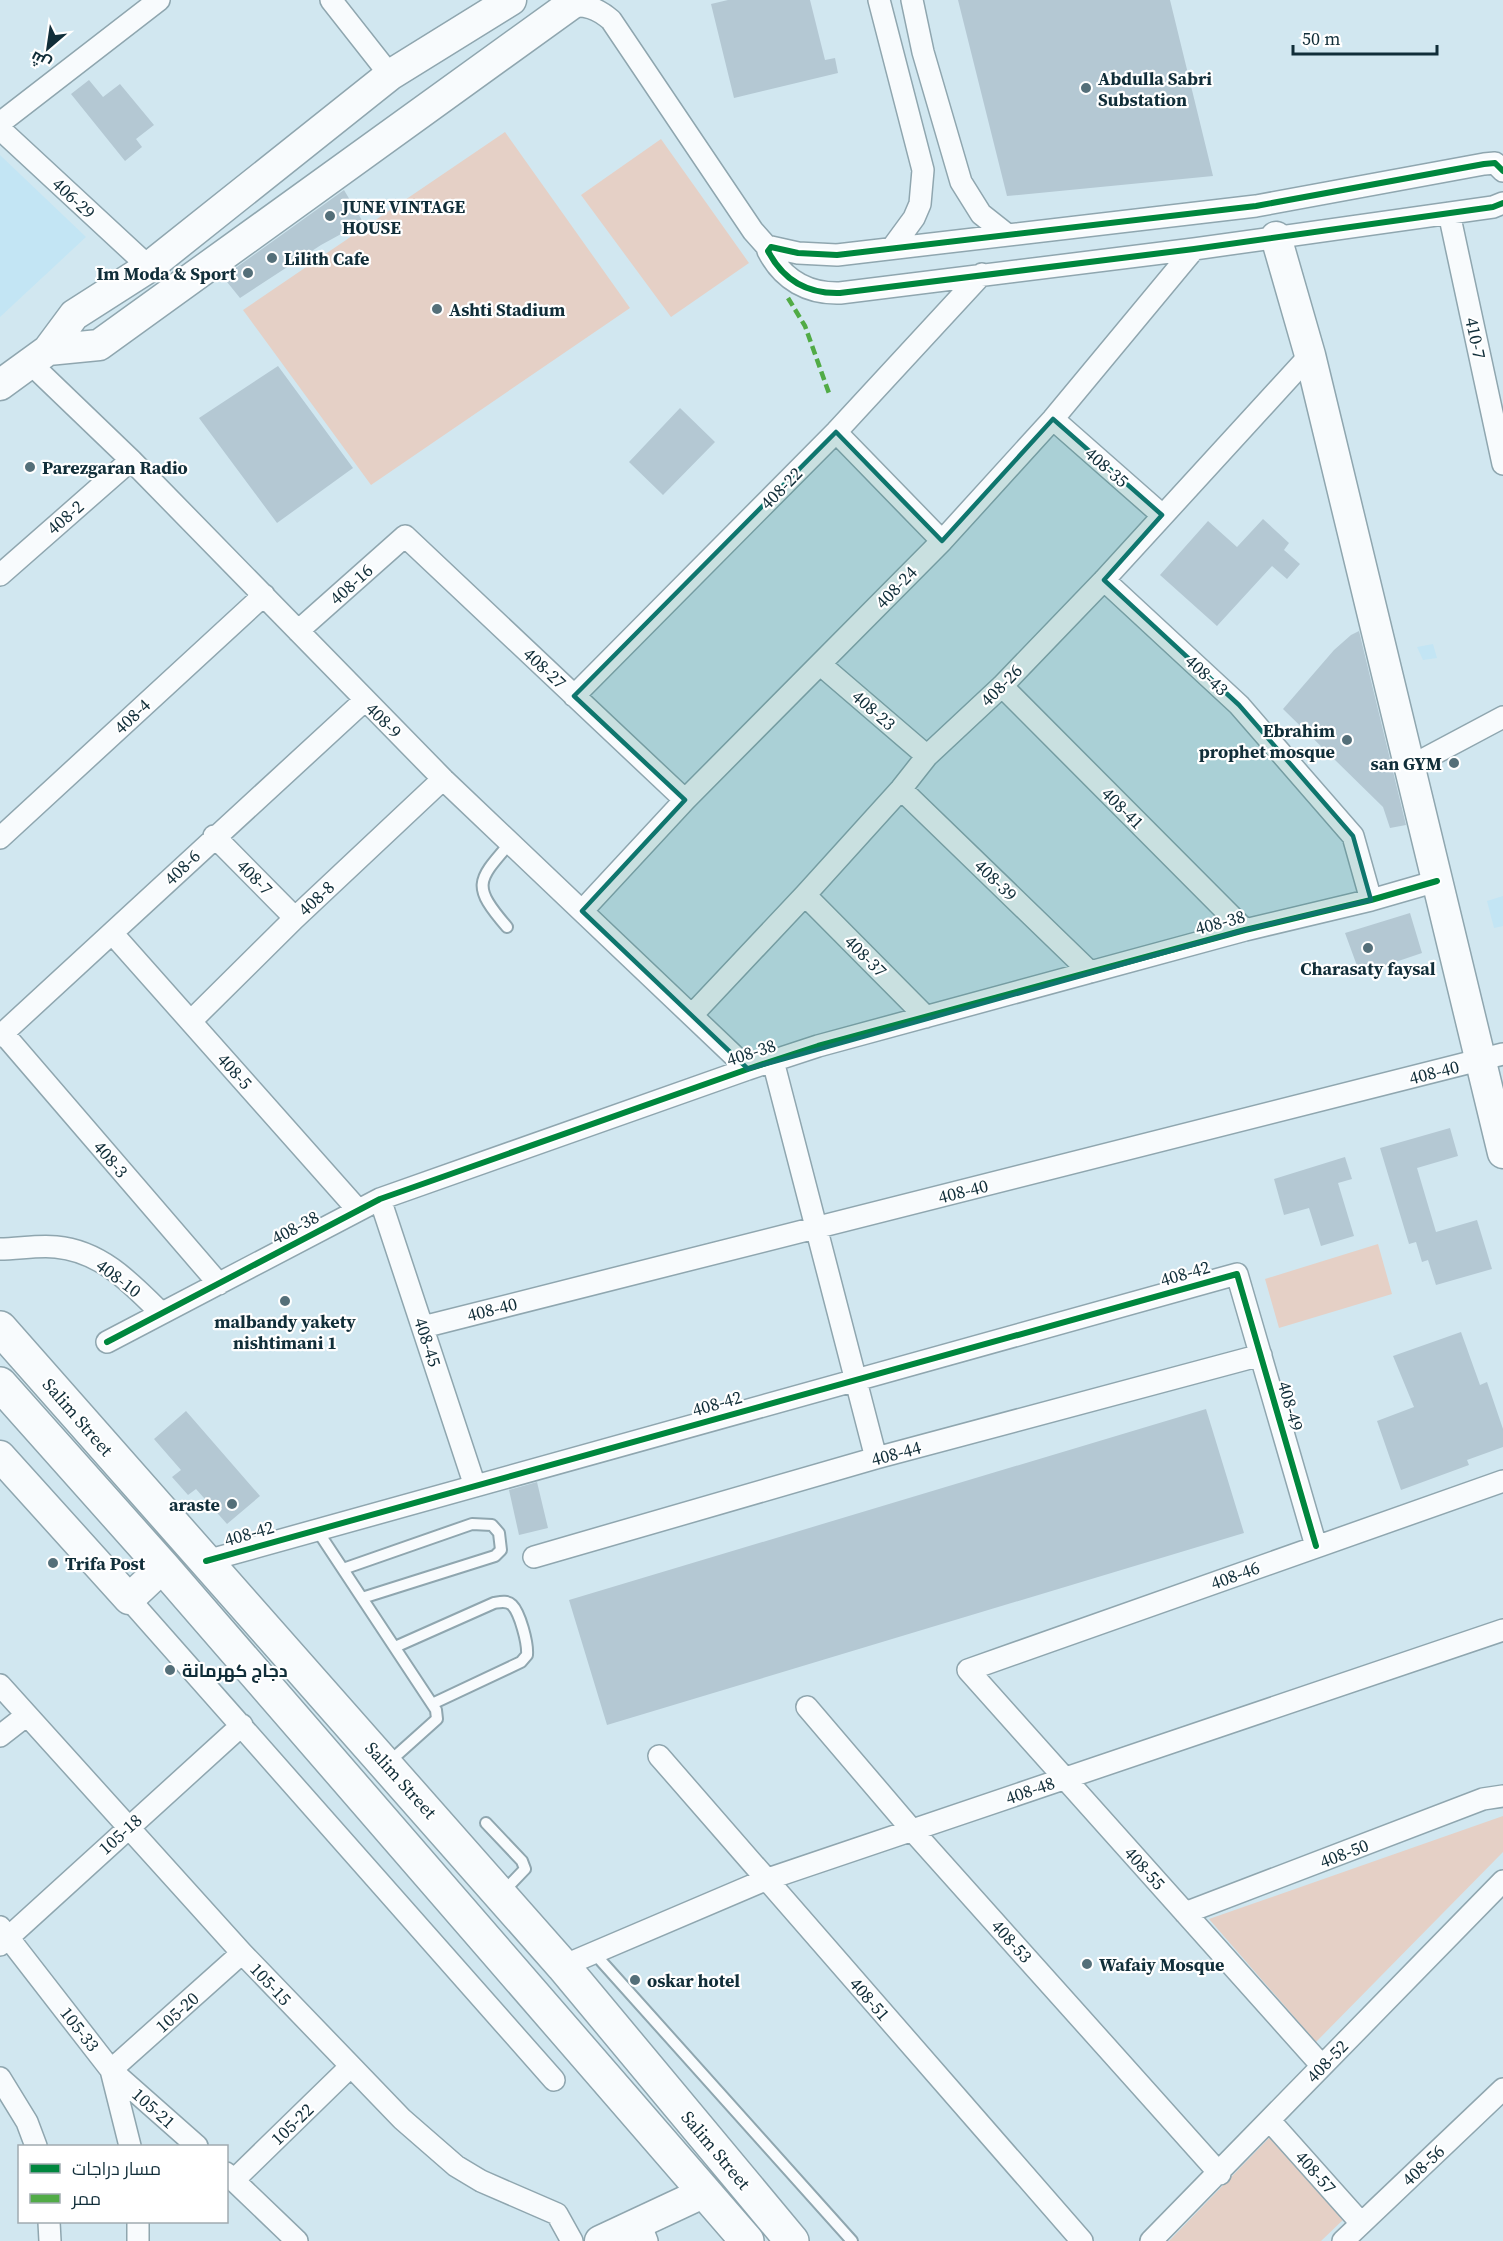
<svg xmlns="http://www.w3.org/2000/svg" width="1503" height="2241" font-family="'Source Serif 4',Cairo,serif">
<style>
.built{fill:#c3e5f4}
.green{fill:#e5d0c6}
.building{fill:#b4c8d3}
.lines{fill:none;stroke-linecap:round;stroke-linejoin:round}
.lane-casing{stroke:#8fa6af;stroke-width:14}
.street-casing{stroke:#8fa6af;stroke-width:24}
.secondary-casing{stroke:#8fa6af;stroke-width:33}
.primary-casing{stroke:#8fa6af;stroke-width:36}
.lane{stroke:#f8fbfd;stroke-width:10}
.street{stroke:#f8fbfd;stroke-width:21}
.secondary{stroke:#f8fbfd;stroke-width:30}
.primary{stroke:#f8fbfd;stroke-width:33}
.quiet{stroke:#51ab46;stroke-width:4.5;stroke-dasharray:9 4.5;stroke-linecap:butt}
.cycleway-casing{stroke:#fff;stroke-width:10}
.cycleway{stroke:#00873e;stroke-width:6}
.marked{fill:#0f766e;fill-opacity:0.2;stroke:#0f766e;stroke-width:4.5;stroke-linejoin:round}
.poi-dot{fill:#546f79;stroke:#fff;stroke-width:2}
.labels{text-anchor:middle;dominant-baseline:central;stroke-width:4.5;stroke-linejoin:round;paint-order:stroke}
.poi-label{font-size:18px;font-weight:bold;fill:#112e39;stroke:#fff;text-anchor:start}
.street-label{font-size:18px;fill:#112e39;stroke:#fff}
</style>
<rect width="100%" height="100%" fill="#d1e7f0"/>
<path class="built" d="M0 155 86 237 0 317Z
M1433 644 1437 658 1423 660 1417 647Z
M1503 896V926L1494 928 1487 901Z"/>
<path class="green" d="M505 132 630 308 371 485 243 310Z
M661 139 749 263 671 317 581 195Z
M1378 1244 1392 1294 1279 1328 1265 1279Z
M1503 1816V1852L1316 2042 1209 1919Z
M1271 2136 1344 2219 1321 2241H1169Z"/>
<path class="building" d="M728 0H810L825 60 835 58 838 73 734 98 711 4Z
M958 0H1170L1213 176 1007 196Z
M89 80 103 97 120 84 154 125 136 139 142 147 125 161 71 94Z
M344 190 363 222 321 245 240 298 223 277Z
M278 366 353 468 277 523 199 418Z
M680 408 715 442 663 495 629 462Z
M1263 519 1289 543 1284 550 1300 564 1287 579 1272 566 1217 626 1160 575 1208 521 1237 547Z
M1359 631 1406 825 1390 828 1383 807 1283 709 1334 650 1351 635Z
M1410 913 1422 953 1360 974 1345 933Z
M1450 1128 1458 1156 1417 1168 1436 1232 1477 1220 1492 1269 1436 1285 1428 1260 1422 1262 1416 1242 1409 1244 1380 1148Z
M1345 1157 1352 1179 1338 1183 1354 1236 1321 1246 1309 1208 1284 1215 1274 1179Z
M1461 1332 1480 1385 1487 1382 1503 1429V1447L1467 1460 1469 1465 1401 1490 1377 1421 1414 1407 1393 1356Z
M1206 1409 1244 1533 607 1725 569 1600Z
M186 1411 260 1496 227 1524 196 1489 188 1495 172 1477 181 1470 154 1439Z
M537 1482 548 1528 519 1535 509 1490Z"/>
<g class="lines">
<g class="lane-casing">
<path id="lane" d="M507 927C471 885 477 881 511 842
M317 1530 436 1710 437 1719 389 1762
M343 1569 472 1524 492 1525 499 1533 501 1550 495 1556 362 1598
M395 1647 494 1603C500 1602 507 1600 512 1605 520 1613 528 1643 527 1655L521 1662 432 1704
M486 1823 522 1861 525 1869 503 1892
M594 1953 852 2241"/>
</g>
<g class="street-casing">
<path id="street" d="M331 0 390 75
M879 0 923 170 920 204 914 218 892 248
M912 0 923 52 961 182 981 214 1005 233
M568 7C585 4 597 8 611 20L753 231 769 249
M0 123 159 0
M0 129 149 267
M1503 171 1495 163 1484 164 1256 206 837 255 798 253 771 247 768 251C783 280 808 294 840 293L1194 249 1493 207 1503 203
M1449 213 1503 464
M29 362 131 460 443 779 748 1069
M1053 419 1162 515
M836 432 942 541
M0 575 131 460
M1104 580 1239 705 1353 836 1371 900
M298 631 405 536 685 800
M821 665 927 756
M1002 686 1245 930
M574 696 836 432 982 274
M1411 766 1503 717
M901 789 1090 972
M214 836 295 918
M0 838 264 595
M805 895 926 1017
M582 911 685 800 942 541 1053 419 1194 249
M112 933 358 1210
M692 1015 805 895 901 789 927 756 1002 686 1104 580 1310 355
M191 1021 295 918 443 779
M3 1033 219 1284
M0 1036 365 700
M773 1061 876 1458
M380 1199 475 1486
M0 1249C18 1249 38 1245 56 1247 101 1251 131 1283 161 1313
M423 1327 1503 1054
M107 1342 380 1199 748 1069 818 1046 1245 930 1371 900 1437 881
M534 1557 876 1458 1261 1355
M206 1561 1237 1274 1316 1546
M129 1599 554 2080
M0 1685 242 1953 402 2119 456 2166 481 2181 557 2214 572 2241
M807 1707 912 1830 1220 2174
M0 1736 27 1715
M659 1756 1082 2241
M1185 1913 1483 1799 1503 1796
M0 1927 111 2070 130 2146
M0 1945 242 1725
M563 1966 765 1880 1503 1630
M1322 2066 968 1670 1503 1481
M0 2078 27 2122 36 2146
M1270 2121 1361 2223
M197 2146 111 2070 242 1953
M226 2173 297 2241
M234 2180 350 2067
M49 2222 50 2241
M640 2223 647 2241
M138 2241V2222
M1151 2241 1503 1881
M1343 2241 1503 2089"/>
</g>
<g class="secondary-casing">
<path id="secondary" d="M1276 237 1310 355 1503 1153
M48 350 99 345 577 0
M0 385 48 350 74 315 149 267 390 75 511 0
M0 1456 129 1599 163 1567
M600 2241 705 2192"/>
</g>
<g class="primary-casing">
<path id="primary" d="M0 1328 563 1966 792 2241
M0 1384 163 1567 747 2241"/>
</g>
<use href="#lane" class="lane"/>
<use href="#street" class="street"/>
<use href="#secondary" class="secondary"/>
<use href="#primary" class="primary"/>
<path class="quiet" d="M788 298 805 326 830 396"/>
<g class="cycleway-casing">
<path id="cycleway" d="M1503 171 1495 163 1484 164 1256 206 837 255 798 253 771 247 768 251C783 280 808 294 840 293L1194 249 1493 207 1503 203
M107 1342 380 1199 748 1069 818 1046 1245 930 1371 900 1437 881
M206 1561 1237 1274 1316 1546"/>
</g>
<use href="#cycleway" class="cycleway"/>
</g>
<path class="marked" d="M1053 419 1162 515 1104 580 1239 705 1353 836 1371 900 1245 930 748 1069 582 911 685 800 574 696 836 432 942 541Z"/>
<g class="poi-dot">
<circle cx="1086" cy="88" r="6"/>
<circle cx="330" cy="216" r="6"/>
<circle cx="272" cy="258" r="6"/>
<circle cx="248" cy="273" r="6"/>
<circle cx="437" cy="309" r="6"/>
<circle cx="30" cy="467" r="6"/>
<circle cx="1347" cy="740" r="6"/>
<circle cx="1454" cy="763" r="6"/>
<circle cx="1368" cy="948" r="6"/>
<circle cx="285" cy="1301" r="6"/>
<circle cx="232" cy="1504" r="6"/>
<circle cx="53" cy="1563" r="6"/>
<circle cx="170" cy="1670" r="6"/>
<circle cx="1087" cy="1964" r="6"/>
<circle cx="635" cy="1980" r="6"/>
</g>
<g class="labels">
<g class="poi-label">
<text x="1098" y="78">Abdulla Sabri<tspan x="1098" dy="21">Substation</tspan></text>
<text x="342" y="206">JUNE VINTAGE<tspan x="342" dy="21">HOUSE</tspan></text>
<text x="284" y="258">Lilith Cafe</text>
<text x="236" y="273" text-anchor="end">Im Moda &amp; Sport</text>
<text x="449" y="309">Ashti Stadium</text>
<text x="42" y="467">Parezgaran Radio</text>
<text x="1335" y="730" text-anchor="end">Ebrahim<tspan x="1335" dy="21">prophet mosque</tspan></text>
<text x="1442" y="763" text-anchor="end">san GYM</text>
<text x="1368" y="968" text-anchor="middle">Charasaty faysal</text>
<text x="285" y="1321" text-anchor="middle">malbandy yakety<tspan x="285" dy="21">nishtimani 1</tspan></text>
<text x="220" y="1504" text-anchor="end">araste</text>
<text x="65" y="1563">Trifa Post</text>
<text x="182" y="1670">دجاج كهرمانة</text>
<text x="1099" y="1964">Wafaiy Mosque</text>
<text x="647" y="1980">oskar hotel</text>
</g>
<g class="street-label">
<text transform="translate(74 198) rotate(43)">406-29</text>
<text transform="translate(1476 338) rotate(78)">410-7</text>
<text transform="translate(1107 467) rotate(41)">408-35</text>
<text transform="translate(781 488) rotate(-45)">408-22</text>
<text transform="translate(65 517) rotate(-41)">408-2</text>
<text transform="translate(351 584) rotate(-42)">408-16</text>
<text transform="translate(896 587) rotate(-46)">408-24</text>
<text transform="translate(545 668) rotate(43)">408-27</text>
<text transform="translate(1207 675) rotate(43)">408-43</text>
<text transform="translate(1001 685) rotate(-45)">408-26</text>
<text transform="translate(874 710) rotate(41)">408-23</text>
<text transform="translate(132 716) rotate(-43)">408-4</text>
<text transform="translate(384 720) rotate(45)">408-9</text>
<text transform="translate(1123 808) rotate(45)">408-41</text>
<text transform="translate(182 867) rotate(-44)">408-6</text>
<text transform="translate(255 877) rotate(45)">408-7</text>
<text transform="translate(996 880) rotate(44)">408-39</text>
<text transform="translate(316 898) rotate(-43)">408-8</text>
<text transform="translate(1220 922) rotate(-15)">408-38</text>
<text transform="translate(866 956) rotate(45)">408-37</text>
<text transform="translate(751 1052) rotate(-18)">408-38</text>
<text transform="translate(235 1071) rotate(48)">408-5</text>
<text transform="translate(1434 1072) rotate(-14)">408-40</text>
<text transform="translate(111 1159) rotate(49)">408-3</text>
<text transform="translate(963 1191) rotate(-14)">408-40</text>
<text transform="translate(295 1227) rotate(-28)">408-38</text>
<text transform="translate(1185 1273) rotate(-16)">408-42</text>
<text transform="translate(119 1278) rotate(37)">408-10</text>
<text transform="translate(492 1309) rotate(-14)">408-40</text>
<text transform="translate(428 1342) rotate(72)">408-45</text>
<text transform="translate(717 1403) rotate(-16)">408-42</text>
<text transform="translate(1291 1406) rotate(74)">408-49</text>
<text transform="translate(78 1417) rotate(49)">Salim Street</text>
<text transform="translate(896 1453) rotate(-15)">408-44</text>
<text transform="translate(249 1533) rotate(-16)">408-42</text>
<text transform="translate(1235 1575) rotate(-20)">408-46</text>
<text transform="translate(401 1780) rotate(48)">Salim Street</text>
<text transform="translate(1030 1790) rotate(-19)">408-48</text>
<text transform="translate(120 1834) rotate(-42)">105-18</text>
<text transform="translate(1344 1853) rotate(-21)">408-50</text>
<text transform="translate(1145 1868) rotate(48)">408-55</text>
<text transform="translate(1012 1941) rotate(48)">408-53</text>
<text transform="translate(271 1984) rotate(47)">105-15</text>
<text transform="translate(870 1999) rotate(49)">408-51</text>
<text transform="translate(177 2012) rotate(-42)">105-20</text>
<text transform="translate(80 2029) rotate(52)">105-33</text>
<text transform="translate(1327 2061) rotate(-46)">408-52</text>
<text transform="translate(154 2108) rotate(42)">105-21</text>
<text transform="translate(292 2124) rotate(-44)">105-22</text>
<text transform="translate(716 2150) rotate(50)">Salim Street</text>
<text transform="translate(1423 2165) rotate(-43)">408-56</text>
<text transform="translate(1316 2172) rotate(48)">408-57</text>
</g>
</g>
<rect x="18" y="2145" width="210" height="78" fill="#ffffff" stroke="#a0abb0" stroke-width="1.5"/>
<rect x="30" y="2164" width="30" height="9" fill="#00873e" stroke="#a0abb0" stroke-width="1.5"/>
<text x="72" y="2175" font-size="18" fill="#112e39">مسار دراجات</text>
<rect x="30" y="2194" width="30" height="9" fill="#51ab46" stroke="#a0abb0" stroke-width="1.5"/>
<text x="72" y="2205" font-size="18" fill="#112e39">ممر</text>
<g transform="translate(48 48) rotate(209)" stroke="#ffffff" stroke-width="4.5" paint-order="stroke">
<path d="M0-4.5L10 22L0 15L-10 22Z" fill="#112e39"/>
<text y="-9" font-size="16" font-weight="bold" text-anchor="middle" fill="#112e39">ش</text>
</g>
<path d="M1293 45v9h144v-9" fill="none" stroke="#112e39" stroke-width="3"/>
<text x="1302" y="45" font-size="18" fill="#112e39" stroke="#ffffff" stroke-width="4.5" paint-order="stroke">50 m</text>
</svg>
